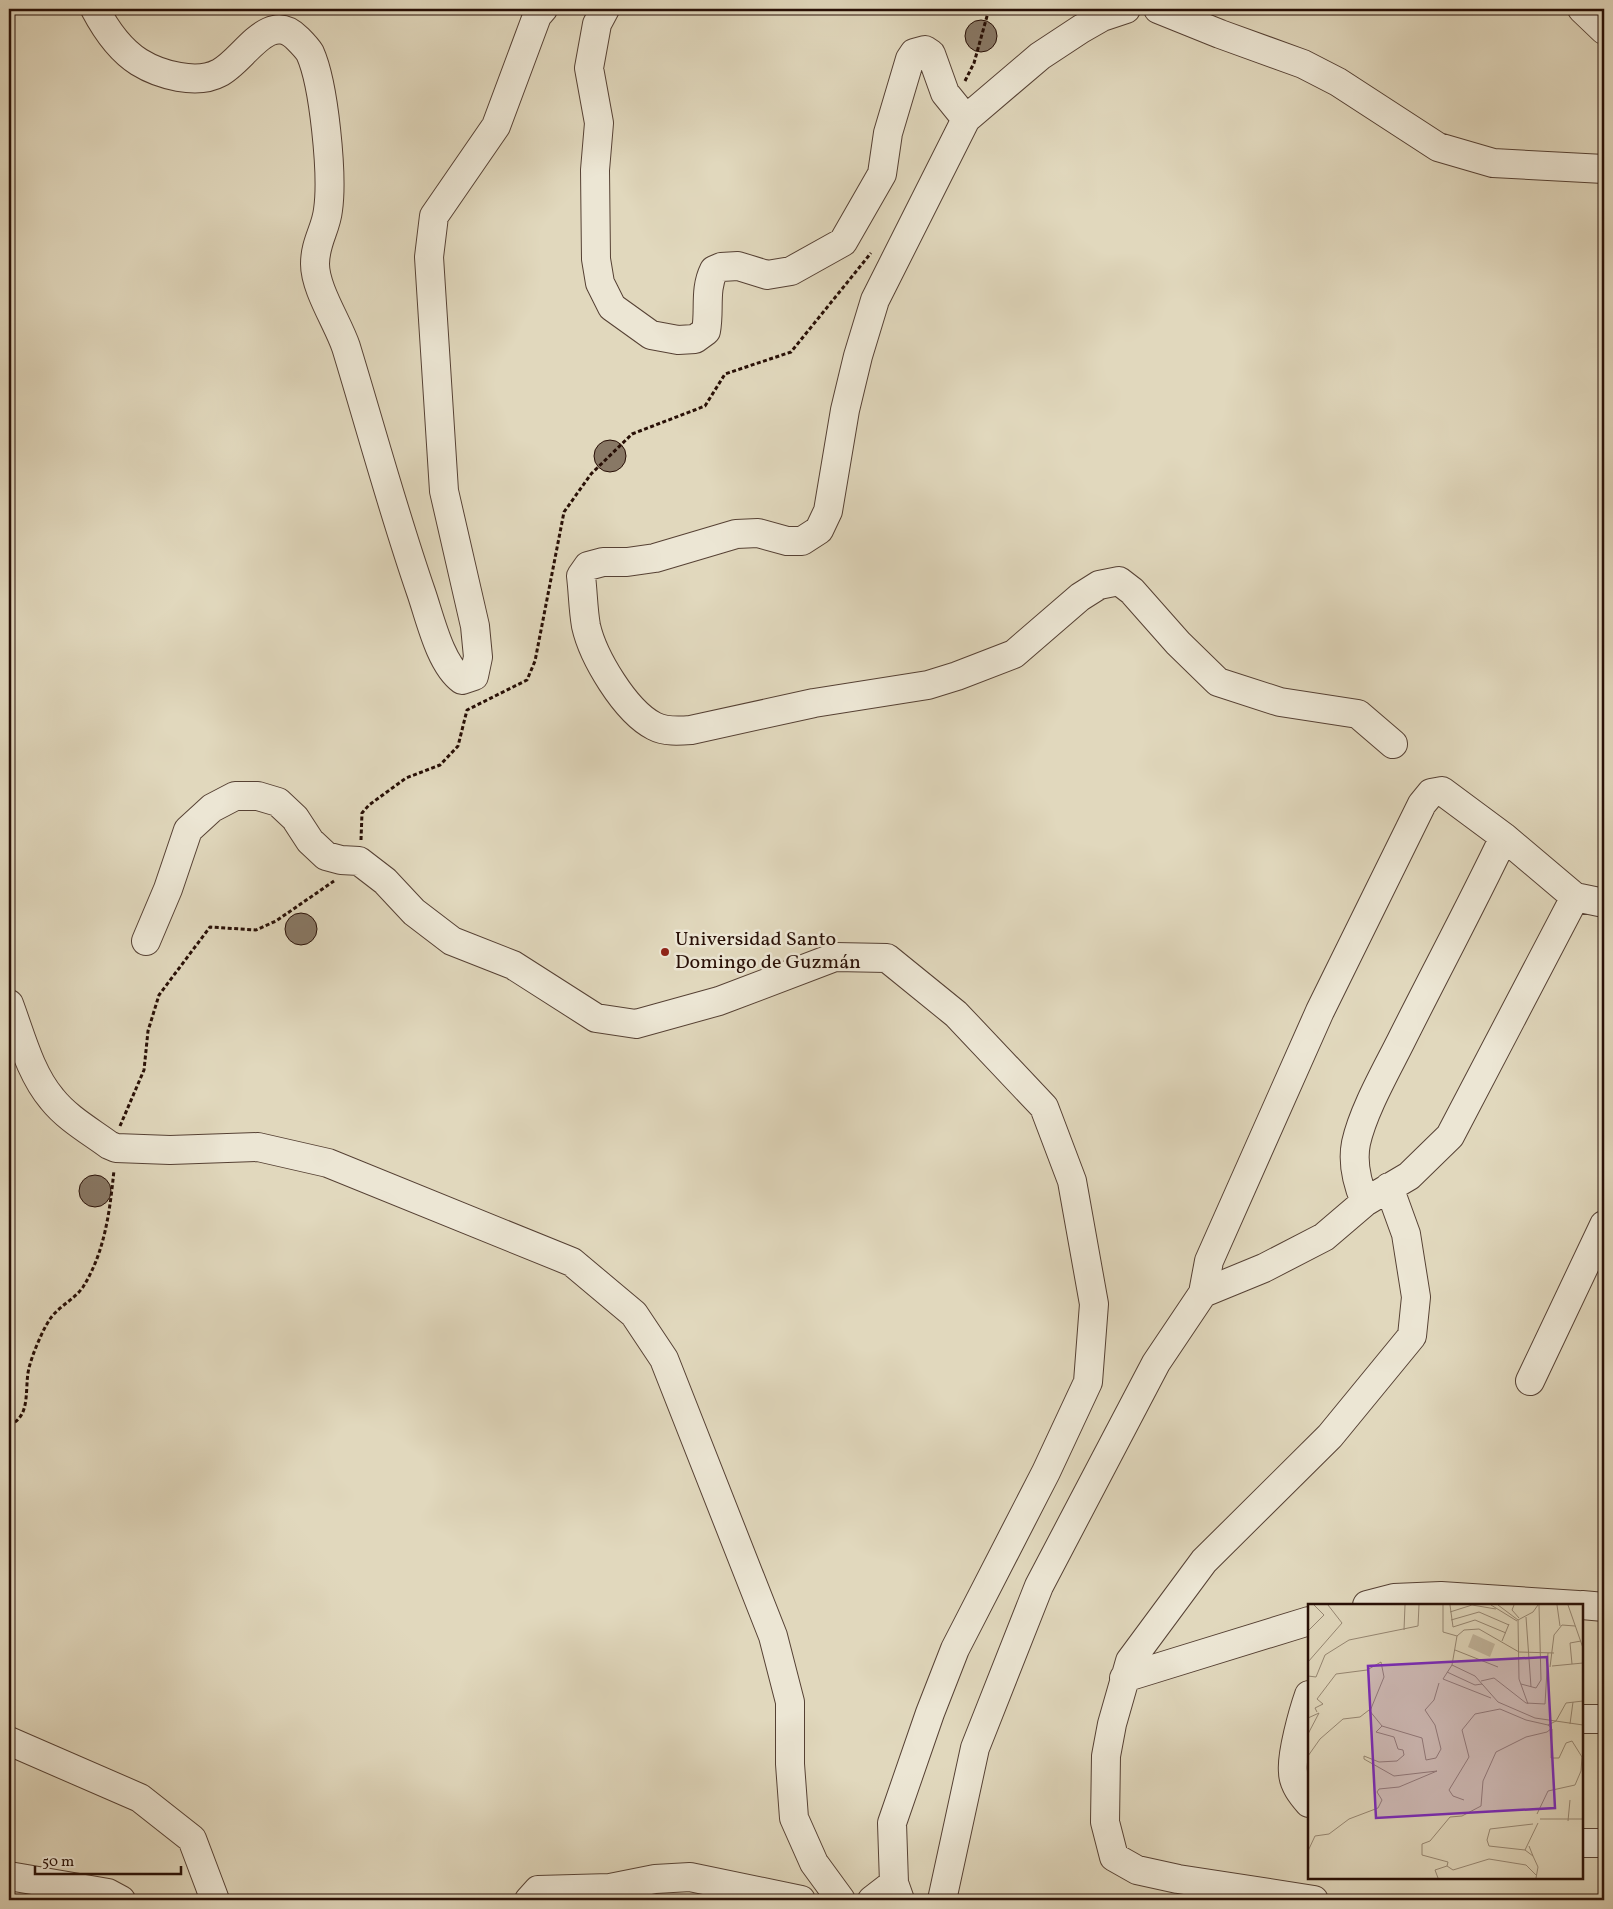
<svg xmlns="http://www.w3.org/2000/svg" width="1613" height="1909" font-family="Vollkorn,serif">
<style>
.building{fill:#887865;stroke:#280f06}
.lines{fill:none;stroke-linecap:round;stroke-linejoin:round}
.minor-casing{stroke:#564134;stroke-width:30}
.path{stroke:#280f06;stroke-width:3;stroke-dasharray:4 2.5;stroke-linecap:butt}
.minor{stroke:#ece6d4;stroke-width:28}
.poi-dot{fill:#8f2418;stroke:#ece6d4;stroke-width:2}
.labels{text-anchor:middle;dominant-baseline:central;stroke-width:5;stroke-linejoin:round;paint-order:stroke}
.poi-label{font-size:20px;fill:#280f06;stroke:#ece6d4;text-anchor:start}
.inset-road{fill:none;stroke:#978874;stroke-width:1}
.view{fill:#7b2cbf;fill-opacity:0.15;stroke:#7b2cbf;stroke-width:2.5}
.inset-edge{fill:none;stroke:#280f06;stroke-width:2.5}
</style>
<rect width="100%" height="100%" fill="#e1d8bd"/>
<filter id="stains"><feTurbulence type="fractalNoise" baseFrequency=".004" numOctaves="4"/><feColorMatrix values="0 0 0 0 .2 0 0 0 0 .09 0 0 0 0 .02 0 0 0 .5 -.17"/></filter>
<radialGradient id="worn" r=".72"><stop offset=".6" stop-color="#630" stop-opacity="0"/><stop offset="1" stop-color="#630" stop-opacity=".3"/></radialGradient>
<path class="building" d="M965 36a16 16 0 1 1 32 0a16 16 0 1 1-32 0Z
M594 456a16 16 0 1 1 32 0a16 16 0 1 1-32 0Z
M285 929a16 16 0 1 1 32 0a16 16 0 1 1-32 0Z
M79 1191a16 16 0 1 1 32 0a16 16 0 1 1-32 0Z"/>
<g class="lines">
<g class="minor-casing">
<path id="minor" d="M95 9C105 28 120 50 139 62 160 75 197 85 219 73 244 61 268 8 298 39 302 43 307 48 310 53 324 84 333 175 328 210 326 229 315 242 315 264 315 289 338 323 346 347 371 429 393 511 421 592 430 618 440 664 462 680L474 676 478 657 475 626 444 491 429 257 434 216 496 126 537 16 543 9
M605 9 597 24 589 68 599 123 595 170 596 259 600 283 612 307 651 335 678 340 695 339 706 331C710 310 704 290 714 270L721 267 738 266 767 275 791 271 843 242 882 174 888 133 910 59 914 53 925 50 931 54 945 93 966 119
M1126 9 1102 17 1081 29 1040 56 966 119 875 300 858 356 845 410 828 511 819 530 802 541H787L758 533 736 534 655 558 627 562H603L588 566 581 576C583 592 583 609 586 626 593 657 625 711 654 726 665 732 679 731 691 730L814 703 928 685 957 676 1014 654 1080 597 1099 585 1119 581 1132 591 1178 643 1218 682 1280 702 1358 714 1393 744
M1158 9 1220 34 1303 64 1338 82 1438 147 1493 163 1604 169
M1582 9 1604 30
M146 941 168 889 188 830 212 808 235 796H258L278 802 295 818 310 841 326 856 341 860 359 861 385 881 414 912 452 941 513 965 596 1018 636 1024 719 1001 835 957 887 958 956 1014 1044 1107 1072 1181 1094 1304 1088 1382 1046 1472 955 1649 930 1713 892 1823 894 1883 900 1900
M9 1004C21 1036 30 1073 52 1099 67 1118 90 1131 109 1145L116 1148 170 1150 258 1147 328 1163 572 1262 634 1314 664 1359 773 1636 790 1702V1764L794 1818 814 1863 841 1900
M1365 1202C1357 1183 1352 1163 1356 1143 1363 1111 1386 1071 1401 1041 1435 973 1471 906 1504 837
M1203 1293 1209 1261 1320 1011 1422 804 1431 793 1442 791 1504 837 1575 897 1604 903
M1530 1381 1604 1225
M1367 1605 1394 1598 1441 1596 1578 1605
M1582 1605 1604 1607
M1124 1678 1309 1621
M1309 1695C1303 1712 1291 1755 1293 1772 1293 1784 1302 1795 1309 1803
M1582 1719H1604
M9 1741 140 1798 192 1839 215 1900
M1582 1843H1604
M9 1876 108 1893 121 1900
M529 1900 538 1890 610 1888 655 1879 690 1877 801 1900
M872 1900 894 1883
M942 1900 975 1748 1039 1586 1156 1363 1203 1293 1264 1268 1324 1237 1365 1202 1409 1176 1450 1136 1575 897
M1314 1900 1178 1879 1137 1870 1114 1857 1105 1822 1106 1756 1112 1724 1130 1661 1204 1561 1330 1436 1412 1336 1416 1297 1406 1234 1389 1187"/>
</g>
<path class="path" d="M965 81 974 63 989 9
M361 840 362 813 369 805 406 778 440 765 458 746 467 710 527 680 535 661 564 512 591 474 632 434 705 406 725 374 791 352 871 253
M120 1126 144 1070 148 1031 159 995 210 927 256 930 276 921 334 881
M9 1425C32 1417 24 1387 29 1368 32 1355 43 1329 50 1319 59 1306 75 1299 83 1287 105 1252 110 1210 114 1170"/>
<use href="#minor" class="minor"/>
</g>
<circle class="poi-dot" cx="665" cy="952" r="5"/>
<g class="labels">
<g class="poi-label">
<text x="675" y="940">Universidad Santo<tspan x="675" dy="23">Domingo de Guzmán</tspan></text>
</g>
</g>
<g transform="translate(1308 1604)">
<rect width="275" height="275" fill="#e1d8bd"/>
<path d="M165 30 187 40 182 53 160 43Z" fill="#c2b69e"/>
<path class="inset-road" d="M135 1V28L149 32M142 1 145 23 167 16 198 29M183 1 209 17M190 1 210 16 225 8 230 1M206 1 204 6 211 14M249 1 252 22M260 1 275 44M142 8 164 1 188 5M218 13 223 83M143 16 171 8 201 21M210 16 211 75 220 100M96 26 97 1M0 27 16 11 6 1M194 37 201 20M147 46 190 63M0 58 34 19 20 1M264 60 262 39 273 37M144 61 167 72 190 98 227 114 275 121M244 62 275 59M242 63 246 31 254 21 267 22M139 68 167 81 174 80M0 72 8 73 17 51 41 36 110 22 111 1M173 77 186 74 218 99 237 100 240 49M213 80 228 84 233 76 231 1M183 94 135 75 144 61 149 32 156 26 171 25 211 48 246 49M9 108 7 104 15 100 9 95 28 70 59 66 73 58 76 73 62 107M0 114 11 109 0 130M262 120 265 98M0 152 12 135 35 115 52 113 61 106 74 122 114 134 118 156 128 154 133 145 127 121 117 106 126 96 131 79M156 196 145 192 141 186 161 153 154 126 167 110 192 105 218 116 240 121 248 117 258 99 275 97M229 210 240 187 267 181 273 167 274 153 264 137 258 139 251 154H243L244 125M232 215H275M260 217 262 196M225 220 182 225 179 236 181 242 217 246 230 219M217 246 225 252 221 242M0 247 7 232 21 230 41 215 70 204 74 196 69 188 71 185 91 183 129 167 86 172 56 155V152L71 158 89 157 96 151 95 146 90 145 86 133 68 128 74 122M225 252 230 263 228 274M139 262 145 266 181 255 218 261 228 271M130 274 127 266 139 262 140 258 114 251V240L122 237 142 213 154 212 173 202 175 177 188 148 218 133 239 128 244 124 240 121"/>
<path class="view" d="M239 53 247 204 68 214 60 62Z"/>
<rect width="275" height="275" class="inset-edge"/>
</g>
<rect width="1613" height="1909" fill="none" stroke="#e1d8bd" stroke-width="30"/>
<rect x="10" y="10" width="1593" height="1889" fill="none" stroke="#280f06" stroke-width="2.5"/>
<rect x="15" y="15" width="1583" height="1879" fill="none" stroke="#280f06"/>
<path d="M35 1866v8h146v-8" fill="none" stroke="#280f06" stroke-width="2.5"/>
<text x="42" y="1866" font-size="15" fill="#280f06" stroke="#ece6d4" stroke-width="4" paint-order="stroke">50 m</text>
<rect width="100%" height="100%" filter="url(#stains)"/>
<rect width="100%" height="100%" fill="url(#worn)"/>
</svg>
